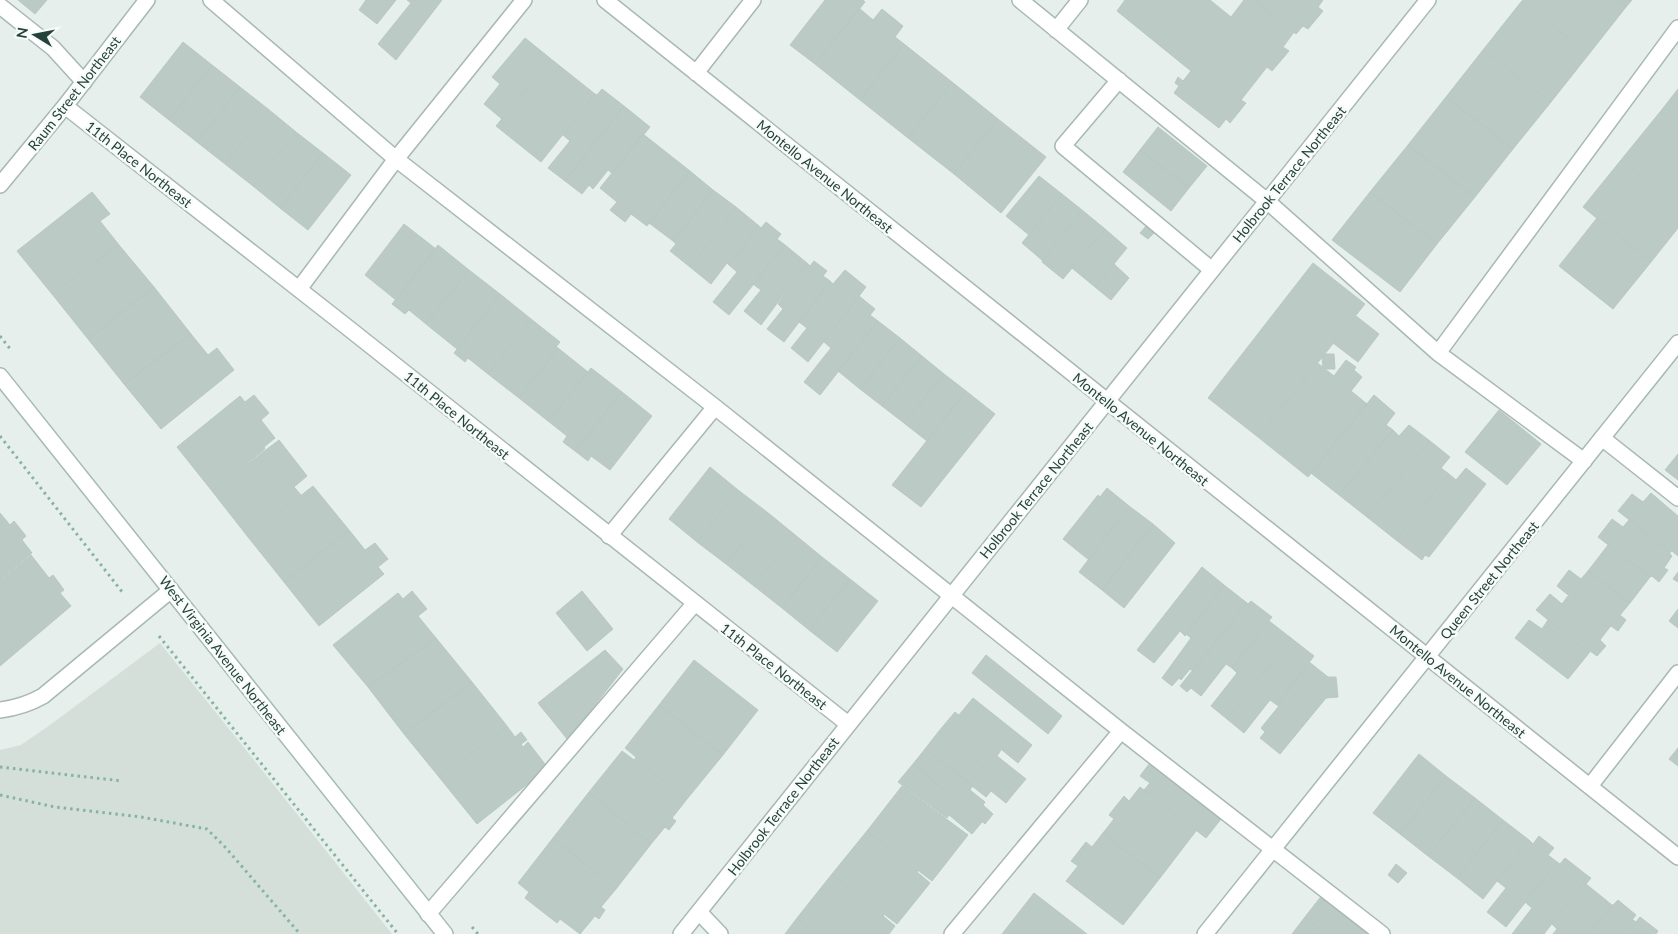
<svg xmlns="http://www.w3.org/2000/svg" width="1678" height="934" font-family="Lato,sans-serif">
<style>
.built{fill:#d4dfda}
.building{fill:#bbcac4;stroke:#b8c9c2}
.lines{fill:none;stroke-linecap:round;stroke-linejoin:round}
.lane-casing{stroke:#a8b8b2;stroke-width:18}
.street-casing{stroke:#a8b8b2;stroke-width:18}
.secondary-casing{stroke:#a4bbb3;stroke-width:18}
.path{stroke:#86b3a5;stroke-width:3;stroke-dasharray:2.5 4;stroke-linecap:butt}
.lane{stroke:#fff;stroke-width:15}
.street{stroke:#fff;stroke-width:15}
.secondary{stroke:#fff;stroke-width:15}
.labels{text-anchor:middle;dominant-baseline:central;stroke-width:5;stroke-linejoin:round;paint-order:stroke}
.street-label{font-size:14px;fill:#24423a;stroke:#f7fbf9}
</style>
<rect width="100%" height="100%" fill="#e6efeb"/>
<path class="built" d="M160 643 262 770 392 934H0V750L21 745 50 725Z"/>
<path class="building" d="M18 0H47L35 14Z
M366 0H396L377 24 359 10Z
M407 0H442L396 60 378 44 411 3Z
M825 0H863L865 2 815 64 790 45Z
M1125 0H1210L1231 17 1244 0H1254L1294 32 1283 47 1289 51 1272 71 1267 67 1241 100 1246 103 1230 123 1226 119 1219 128 1174 93 1179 86 1175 83 1178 77 1183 81 1191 71 1117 11Z
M1254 0H1323L1318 7 1323 11 1308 29 1303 26 1296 34Z
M1523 0H1617L1626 7 1589 54 1521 2Z
M1617 0H1632L1626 7Z
M1521 2 1589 54 1551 102 1483 50Z
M859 8 873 20 882 9 903 26 895 37 904 44 860 100 815 64Z
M525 38 551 59 502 119 484 104 500 84 492 77Z
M183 42 212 65 169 120 140 97Z
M904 44 952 82 908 138 860 100Z
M1483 50 1551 102 1513 149 1446 97Z
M551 59 595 94 541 162 496 126Z
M212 65 240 87 197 142 169 120Z
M952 82 998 119 954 174 908 138Z
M240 87 268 109 225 164 197 142Z
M602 89 624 106 565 181 548 168 570 141 563 135 595 94 597 95Z
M1678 89V127L1660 112Z
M1446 97 1513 149 1475 197 1408 145Z
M624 106 650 127 612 173 608 170 593 189 589 185 582 194 565 181Z
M268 109 296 132 253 186 225 164Z
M1660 112 1678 127V206L1621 160Z
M998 119 1046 157 1001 213 954 174Z
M1158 127 1207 166 1189 188 1140 150Z
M296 132 323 153 280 208 253 186Z
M643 134 690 171 647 226 631 214 625 222 610 210 617 202 600 188Z
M1408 145 1475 197 1437 244 1370 192Z
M1140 150 1189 188 1171 211 1123 172Z
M323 153 351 175 308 230 280 208Z
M1621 160 1678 206V228L1651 262 1583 207Z
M690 171 713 190 673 241 649 223Z
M1039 176 1062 194 1029 235 1006 216Z
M713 190 736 207 690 267 670 251 676 244 673 241Z
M92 192 110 214 100 221 119 245 52 294 17 251Z
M1370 192 1437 244 1400 292 1332 240Z
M1062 194 1082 210 1043 261 1022 243Z
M736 207 759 226 729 265 727 263 711 284 690 267Z
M1082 210 1105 229 1063 279 1042 262Z
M1597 218 1651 262 1613 309 1559 266Z
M766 222 781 234 777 239 785 245 729 315 713 302 737 272 729 265 759 226 761 228Z
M404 224 436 249 396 300 365 275Z
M1146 226 1154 233 1148 239 1140 233Z
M1105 229 1127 248 1095 287 1072 268Z
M119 245 154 287 88 339 52 294Z
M438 245 469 270 426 324 409 310 405 314 392 304Z
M785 245 807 263 761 325 744 311 761 290 753 284Z
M814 261 827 271 823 276 830 281 784 342 767 329 783 309 778 304 807 263 810 266Z
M1313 263 1365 304 1258 437 1208 398Z
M1114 264 1129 278 1111 300 1095 287Z
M469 270 500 294 457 349 426 324Z
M845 270 866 287 808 362 791 348 807 328 799 322 830 281 833 284Z
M154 287 191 334 124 384 88 339Z
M500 294 531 319 488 374 468 358 465 362 454 353Z
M859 296 875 309 870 315 878 321 820 395 804 382 831 348 824 342Z
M1356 316 1379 334 1358 362 1333 343Z
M531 319 560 342 556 347 558 348 519 398 488 374Z
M878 321 900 338 860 389 838 371Z
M191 334 208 355 217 348 234 370 161 429 124 384Z
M900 338 922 356 882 406 860 389Z
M558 348 588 372 548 421 519 398Z
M1324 354H1334L1335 369H1325L1334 376 1346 360 1356 367 1354 370 1362 377 1351 391 1367 404 1308 477 1258 437 1317 363 1323 367 1322 357Z
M922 356 944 374 904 423 882 406Z
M591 368 622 392 575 451 563 442 567 436 548 421Z
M944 374 966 391 927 441 904 423Z
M966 391 995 414 921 507 892 485Z
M622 392 652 416 610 470 591 456 588 461 575 451Z
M254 395 269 413 261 420 275 438 264 447 265 449 212 491 177 447 240 396 245 402Z
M1374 395 1395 413 1386 425 1393 430 1339 495 1311 473Z
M1499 410 1541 444 1507 485 1465 452Z
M1409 425 1430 441 1367 517 1339 495 1393 430 1399 436Z
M279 440 307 476 294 487 301 495 248 537 212 491Z
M1430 441 1450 457 1441 468 1449 474 1396 540 1367 517Z
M1678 454V480L1665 470Z
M710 467 738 490 697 542 669 519Z
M1466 468 1486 484 1429 557 1425 555 1422 560 1396 540 1449 474 1456 480Z
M313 486 349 530 284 582 248 537Z
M1107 488 1129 506 1089 560 1063 539 1098 495 1100 497Z
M738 490 767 512 726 564 697 542Z
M1651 493 1678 516V556L1672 551 1670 552 1618 511 1632 494 1643 502Z
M1129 506 1153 524 1102 590 1079 572Z
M767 512 794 534 754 586 726 564Z
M0 513 10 525 14 521 26 536 22 540 32 553 0 580Z
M1612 519 1623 527 1629 520 1670 552V554L1672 556 1664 568 1668 570 1659 582 1652 576 1650 577 1598 537Z
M1153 524 1175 543 1124 608 1102 590Z
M349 530 365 550 375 543 388 559 378 567 384 574 319 626 284 582Z
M794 534 822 557 782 608 754 586Z
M1608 545 1650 577 1630 603 1588 571Z
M31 555 49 578 53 575 59 583 64 590 60 593 71 606 0 666V581Z
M822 557 850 579 809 630 782 608Z
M1202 567 1224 585 1185 636 1180 631 1154 663 1137 650Z
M1569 570 1581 579 1588 571 1630 603 1620 615 1626 620 1618 631 1611 626 1609 628 1557 586Z
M1678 572V582L1673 579Z
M850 579 878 601 837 652 809 630Z
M1224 585 1247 603 1193 671 1190 669 1181 680 1179 678 1172 686 1162 678 1191 638 1186 634Z
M412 591 427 609 418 616 436 638 368 687 333 645 398 593 403 599Z
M582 591 613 629 587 651 556 613Z
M1550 594 1562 604 1568 596 1609 628 1600 640 1606 646 1597 656 1590 651 1589 653 1536 610Z
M1251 601 1272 617 1232 668 1226 664 1201 696 1191 688 1187 692 1180 686 1247 603 1248 604Z
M1678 609V628L1669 621Z
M1529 620 1542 629 1548 620 1589 653 1568 679 1515 638Z
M1269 621 1291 638 1227 719 1211 706 1237 673 1232 668Z
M436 638 472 682 404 734 368 687Z
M1291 638 1314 656 1277 705 1270 700 1244 733 1227 719Z
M605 650 623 669 568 740 538 703Z
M986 655 1062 716 1048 734 972 673Z
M694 660 758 710 723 755 659 705Z
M1309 662 1328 677H1336L1338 697 1326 698 1280 754 1260 738 1265 732 1261 728 1279 706 1277 705Z
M472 682 507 726 439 777 404 734Z
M973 698 1032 745 1018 763 959 715Z
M659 705 723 755 687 799 635 759 636 757 625 748Z
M955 712 1001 750 997 756 1026 779 1015 792 939 731Z
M507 726 515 737 521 732 527 740 521 744 523 747 528 742 548 768 477 824 439 777Z
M939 731 1015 792 1006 803 991 791 986 797 925 749Z
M1678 748V766L1669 759Z
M925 749 973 785 970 790 985 802 983 805 993 814 985 824 913 764Z
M622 751 634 760 635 759 687 799 672 818 676 821 669 830 665 827 651 844 589 792Z
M1419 754 1446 776 1400 834 1373 813Z
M1153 759 1225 814 1206 838 1144 790 1150 783 1140 776Z
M913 764 982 822 972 834 949 815 947 818 898 782Z
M1446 776 1475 798 1428 856 1400 834Z
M902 786 968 835 932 881 867 831Z
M1140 787 1196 831 1160 878 1103 833 1114 819 1109 815 1124 796 1129 801Z
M589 792 651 844 616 889 553 838Z
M1475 798 1503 820 1457 878 1428 856Z
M1503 820 1529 840 1483 899 1457 878Z
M867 831 918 871 917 872 930 883 897 924 832 874Z
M1103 833 1160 878 1123 925 1066 881 1078 866 1071 861 1086 842 1092 847Z
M1539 836 1554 848 1548 855 1557 862 1506 927 1487 912 1506 888 1497 881 1529 840 1533 844Z
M553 838 616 889 601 907 605 910 599 919 595 916 580 934 560 919 557 923 525 898 529 892 518 883Z
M1565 858 1588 876 1544 934H1512L1532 908 1525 902 1557 862 1560 864Z
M1396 864 1407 873 1398 883 1388 875Z
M832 874 884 915 883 916 895 926 889 934H817L797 918Z
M1588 876 1591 878 1586 884 1612 905 1588 934H1553L1557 929 1552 924Z
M1034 893 1087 934H1002Z
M1323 894 1374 934H1327L1305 917Z
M1618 900 1636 915 1621 934H1588L1612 905H1613Z
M1305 917 1308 919 1327 934H1292Z
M1640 917 1658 931 1656 934H1621L1633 920 1636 922Z
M797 918 817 934H785Z"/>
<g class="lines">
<g class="lane-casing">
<path id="lane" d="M211 0 396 159 715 407 1121 731 1382 934
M1020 0 1267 201 1438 353 1584 461
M0 6 53 48 84 82
M1056 30 1080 0
M1119 80 1063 146 1212 270
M299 289 396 159 524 0
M1438 353 1678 28
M1602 438 1678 498
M609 536 715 407
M1590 786 1678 673
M699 912 720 934
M428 914 695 603
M952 934 1121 731"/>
</g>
<g class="street-casing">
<path id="street" d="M605 0 1678 857
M696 73 753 0
M65 106 347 327 848 724
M0 185 65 106 147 0
M0 710C16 708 29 704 43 696L171 590
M681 934 1428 0
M1205 934 1678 343"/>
</g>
<g class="secondary-casing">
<path id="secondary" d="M0 376 445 934"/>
</g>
<path class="path" d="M0 336 11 350
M0 436 123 593
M159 636 398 934
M0 767 122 781
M0 795 55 807 141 817 207 829 226 848 300 934
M472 927 478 934"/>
<use href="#lane" class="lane"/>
<use href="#street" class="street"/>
<use href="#secondary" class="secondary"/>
</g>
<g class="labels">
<g class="street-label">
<text transform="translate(74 93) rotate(-52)">Raum Street Northeast</text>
<text transform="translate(139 164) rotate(38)">11th Place Northeast</text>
<text transform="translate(1289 174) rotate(-51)">Holbrook Terrace Northeast</text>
<text transform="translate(825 176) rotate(39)">Montello Avenue Northeast</text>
<text transform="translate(457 415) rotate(39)">11th Place Northeast</text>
<text transform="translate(1141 429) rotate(39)">Montello Avenue Northeast</text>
<text transform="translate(1036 490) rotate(-51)">Holbrook Terrace Northeast</text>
<text transform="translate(1489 580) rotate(-51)">Queen Street Northeast</text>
<text transform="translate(223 655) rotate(52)">West Virginia Avenue Northeast</text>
<text transform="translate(774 666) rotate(38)">11th Place Northeast</text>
<text transform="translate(1458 681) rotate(39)">Montello Avenue Northeast</text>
<text transform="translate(783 806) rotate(-52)">Holbrook Terrace Northeast</text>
</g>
</g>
<g transform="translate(35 35) rotate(280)" stroke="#f7fbf9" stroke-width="4" paint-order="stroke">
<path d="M0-4L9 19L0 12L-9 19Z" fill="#24423a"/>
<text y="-8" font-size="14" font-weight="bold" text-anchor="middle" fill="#24423a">N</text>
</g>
</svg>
